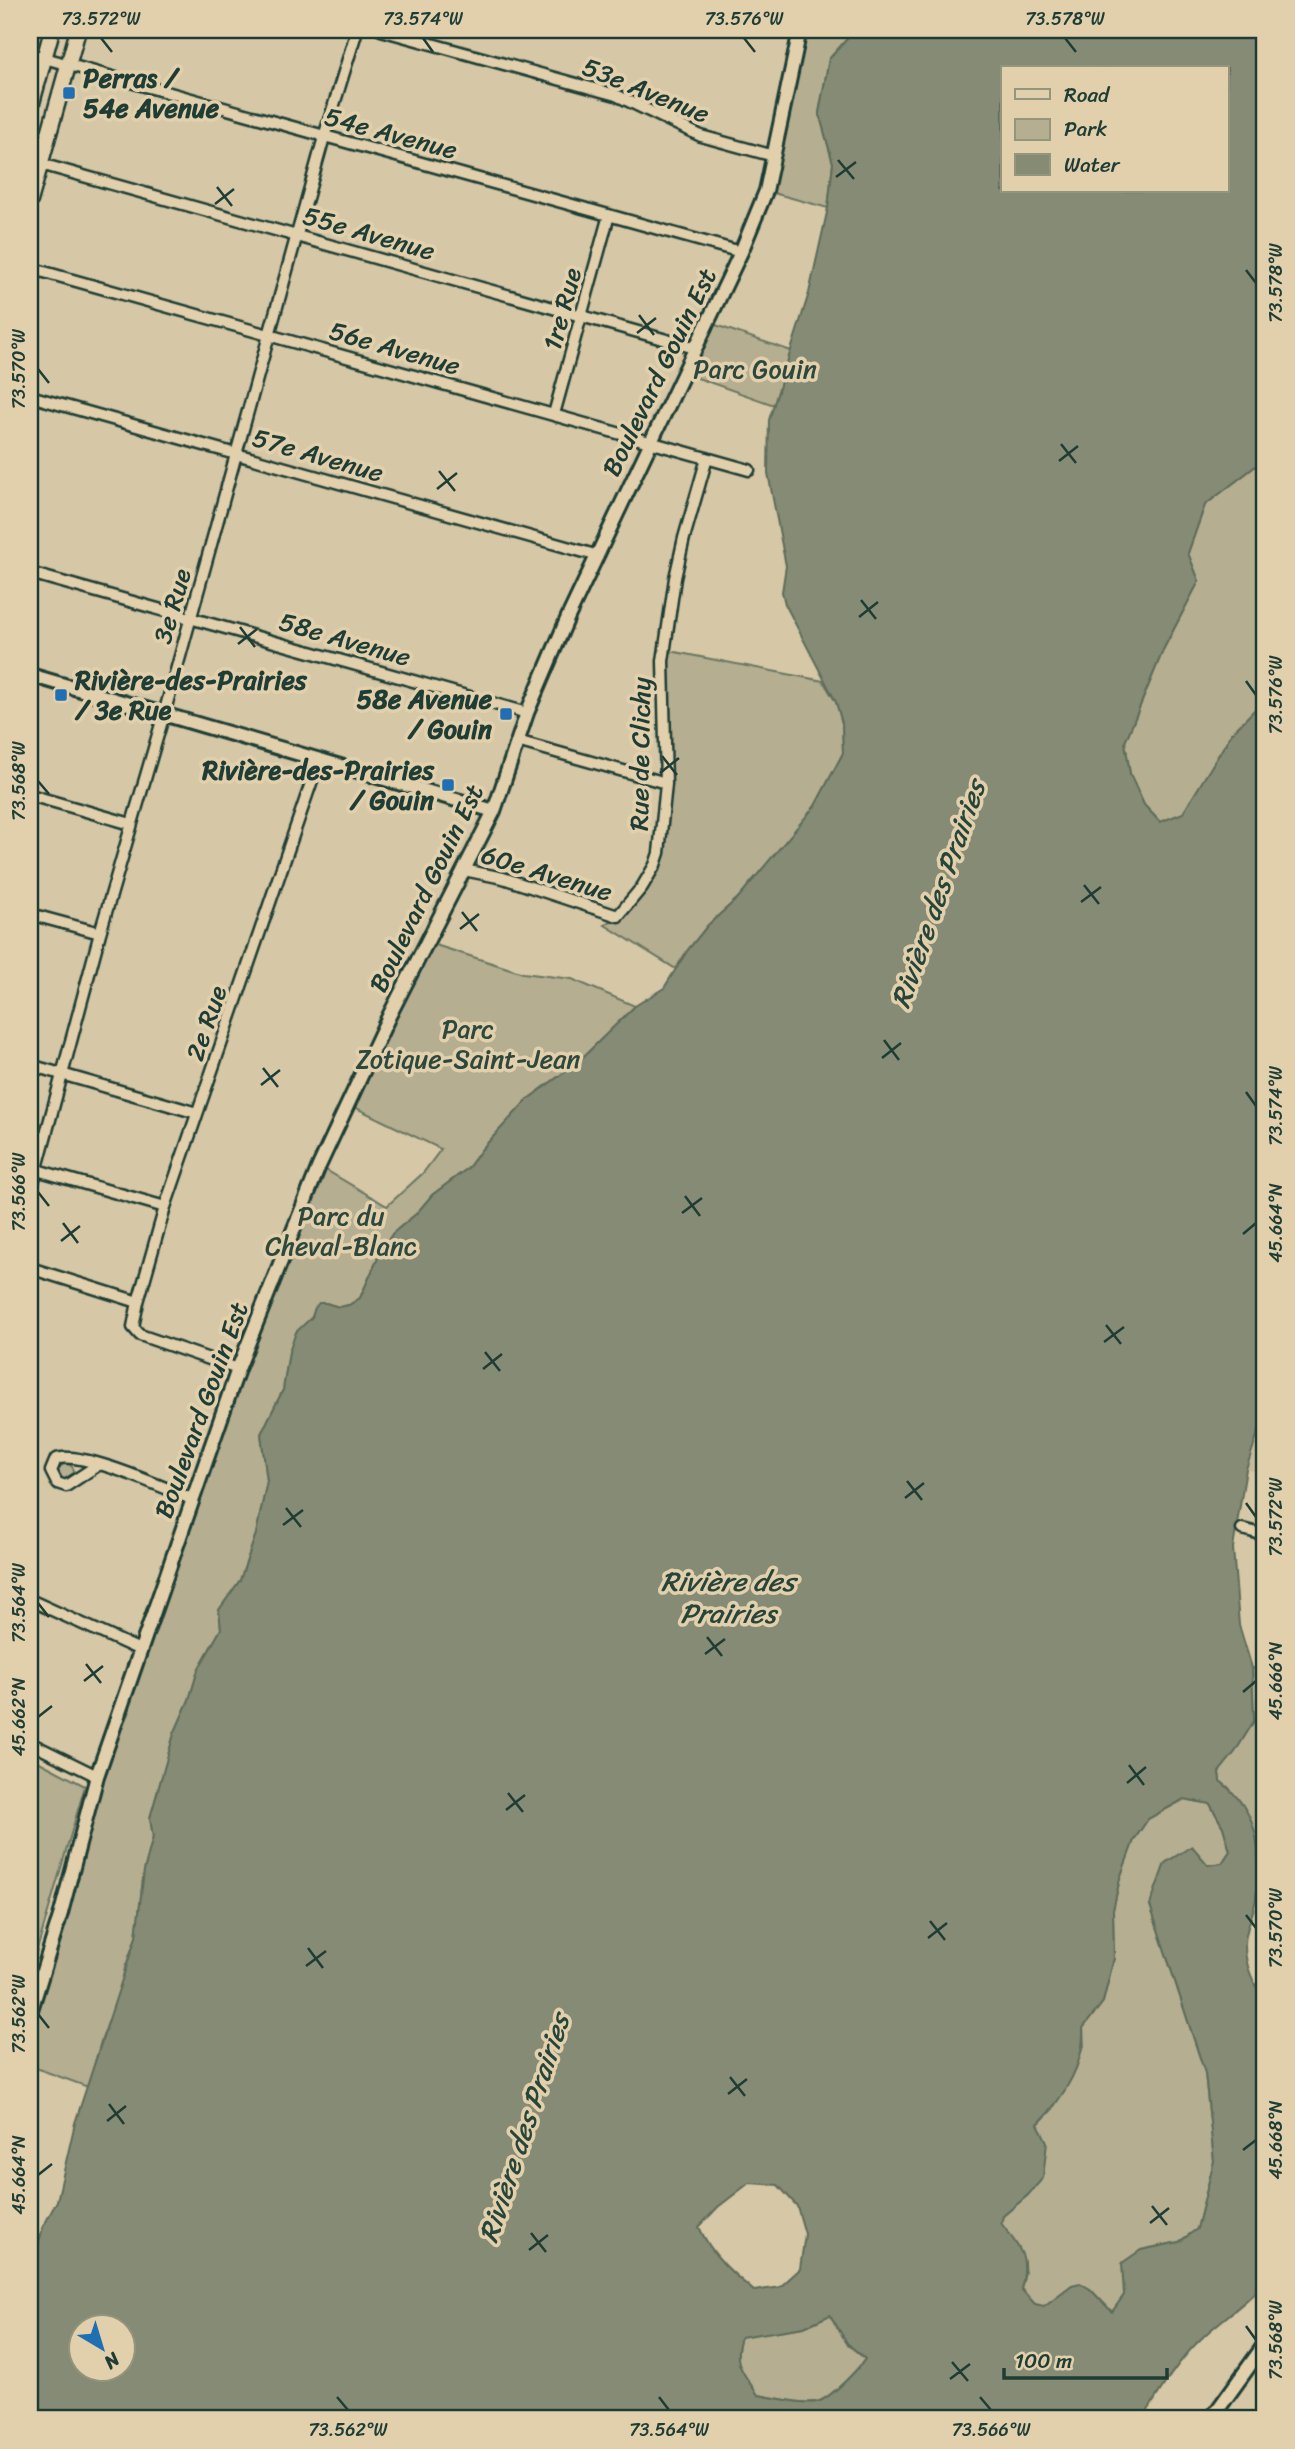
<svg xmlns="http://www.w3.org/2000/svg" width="1295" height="2449" font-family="Sriracha,sans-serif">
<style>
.built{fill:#c5ba9b}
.green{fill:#b5ae91;stroke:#6a7662;stroke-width:2}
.water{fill:#868b74;stroke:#5d6c5a;stroke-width:2;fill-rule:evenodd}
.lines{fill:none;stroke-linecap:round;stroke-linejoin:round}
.minor-casing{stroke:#1f3d34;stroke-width:15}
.tertiary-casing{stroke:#1f3d34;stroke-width:18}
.secondary-casing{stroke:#1f3d34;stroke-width:19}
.minor{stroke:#e2d0ad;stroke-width:10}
.tertiary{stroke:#e2d0ad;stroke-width:12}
.secondary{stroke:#e2d0ad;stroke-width:14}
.ticks{fill:none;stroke:#1f3d34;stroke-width:2.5}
.poi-dot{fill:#1f6fb2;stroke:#e2d0ad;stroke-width:2.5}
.labels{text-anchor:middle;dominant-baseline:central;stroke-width:7;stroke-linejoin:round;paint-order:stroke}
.poi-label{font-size:26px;font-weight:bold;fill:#1f3d34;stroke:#e2d0ad;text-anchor:start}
.street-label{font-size:26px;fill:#1f3d34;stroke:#e2d0ad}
.park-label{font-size:26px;fill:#2e483d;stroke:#e2d0ad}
.water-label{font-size:28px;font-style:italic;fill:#29453a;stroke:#e2d0ad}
.neatline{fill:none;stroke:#1f3d34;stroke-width:2.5}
.ticks-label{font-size:18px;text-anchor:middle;fill:#1f3d34}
</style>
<rect width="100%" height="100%" fill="#d6c7a6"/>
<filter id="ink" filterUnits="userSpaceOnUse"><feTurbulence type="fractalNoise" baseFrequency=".0143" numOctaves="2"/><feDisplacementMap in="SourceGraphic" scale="14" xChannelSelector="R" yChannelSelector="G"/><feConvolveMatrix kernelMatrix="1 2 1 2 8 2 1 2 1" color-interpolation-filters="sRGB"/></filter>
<g filter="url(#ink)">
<path class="built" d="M1265 1396V1474L1246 1469 1262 1421Z"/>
<path class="green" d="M800 30H855L829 59 819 113 833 163 828 208 766 191Z
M707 322 791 351 774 405 683 373Z
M1257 465 1265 468V699L1232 733 1183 814 1160 822 1144 805 1130 774 1125 742 1164 648 1199 581 1188 553 1205 505Z
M665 650 823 681 836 702 842 723 843 753 840 759 815 806 802 825 738 898 708 925 687 951 676 969 605 925 618 916 642 887 660 842Z
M426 942 523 973 572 979 635 1006 577 1063 528 1099 482 1149 468 1168 432 1195 416 1214 393 1233 382 1249 360 1298 349 1305 339 1307 326 1303 315 1308 312 1317 289 1352 283 1390 261 1434 267 1481 256 1534 240 1580 219 1610 221 1629 198 1670 189 1700 174 1734 150 1818 153 1837 144 1871 136 1937 125 1968 118 1998 101 2041 88 2087 30 2066V2013L97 1776 129 1712 126 1709 140 1650 319 1166 387 1206 423 1173 441 1149 348 1104Z
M58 1472a8 8 0 1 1 16 0a8 8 0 1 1-16 0Z
M1252 1668 1265 1671V1862L1257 1861 1259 1849 1229 1788 1220 1781 1219 1772 1235 1752 1254 1721Z
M30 1757 85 1786 34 1960 30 1958Z
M1185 1799 1210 1804 1223 1827 1230 1851 1222 1863 1208 1865 1150 1905 1205 2073 1214 2161 1197 2229 1179 2242 1141 2250 1124 2295 1112 2312 1090 2289 1072 2285 1044 2307 1035 2305 1021 2289 1025 2272 1000 2223 1003 2216 1028 2195 1038 2124 1053 2109 1084 2046 1083 2028 1103 2002 1114 1958 1113 1910 1120 1878 1134 1840 1148 1819Z
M830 2315 847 2343 865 2359C857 2370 833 2395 820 2401 806 2406 772 2397 758 2395 742 2372 732 2365 741 2336L804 2327Z"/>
<path class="water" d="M855 30H1265V468L1257 465 1205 505 1188 553 1199 581 1164 648 1125 742 1130 774 1144 805 1160 822 1183 813 1232 733 1265 699V1396L1262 1421 1246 1469 1233 1548 1239 1625 1252 1668 1254 1721 1235 1752 1219 1772 1220 1781C1260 1812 1262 1851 1256 1898 1254 1914 1244 1931 1245 1946 1245 1967 1254 1984 1265 2001V2282C1247 2303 1224 2317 1204 2336 1178 2360 1161 2389 1143 2419H30V2317L33 2265 43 2227 57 2201 75 2123 136 1937 144 1871 153 1837 150 1818 174 1734 189 1700 198 1670 221 1629 219 1610 240 1580 256 1534 267 1481 261 1434 283 1390 289 1352 296 1332 312 1317 315 1308 319 1303H326L339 1307 349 1305 360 1298 382 1249 393 1233 416 1214 432 1195 468 1168 482 1149 528 1099 577 1063 635 1006 664 988 687 951 708 925 738 898 815 806 843 753 842 723 836 702 785 604 782 592 786 566 768 473 769 420 809 293 828 208 833 163 819 113 829 59ZM1003 68H1227V191H1003ZM1184 1799 1210 1804 1223 1827 1230 1851 1222 1863 1208 1865 1192 1846 1165 1863 1150 1905 1205 2073 1214 2161 1197 2229 1179 2242 1141 2250 1122 2263 1124 2295 1112 2312 1090 2289 1080 2283 1072 2285 1044 2306 1035 2304 1021 2289C1030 2255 1020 2249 1001 2223L1003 2216 1028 2195 1043 2178 1047 2142 1038 2124C1063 2098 1085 2065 1083 2028L1103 2002 1114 1958 1113 1910 1120 1878 1134 1840 1148 1819ZM749 2183 778 2185 797 2206 805 2234 800 2269 780 2287 754 2291C731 2272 712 2256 699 2227L718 2207ZM830 2315 847 2343 865 2359C858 2370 832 2396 820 2401 807 2406 772 2397 758 2395 743 2372 732 2364 741 2337L804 2327ZM80 2326H122V2368H80Z"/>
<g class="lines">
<g class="minor-casing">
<path id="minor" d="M381 30 616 95 701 136 774 156
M30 54 741 252
M30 161 695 348
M30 268 749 470
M30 396 595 555
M554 414 609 215
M30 573 527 713
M517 741 666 783
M30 795 131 824
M464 870 503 878 618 916 642 887 655 865 659 853 666 784 663 661 675 578 684 538 707 458
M30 914 100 933
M30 1065 197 1113
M30 1168 165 1207
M30 1194 100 933 164 714 324 137 357 30
M30 1268 138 1302 133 1327 140 1335 238 1369
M138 1302 165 1207 319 760
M98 1465 66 1486 57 1483 51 1471 56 1459C81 1450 164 1488 192 1499
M1242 1529 1265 1535
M30 1600 140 1650
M30 1743 97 1776"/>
</g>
<g class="tertiary-casing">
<path id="tertiary" d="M30 675 494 811
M30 2013 61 1913 97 1776 238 1369 319 1166 389 1016 494 811 527 713 568 617 741 252 766 191 800 30
M1211 2419 1265 2344"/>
</g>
<g class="secondary-casing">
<path id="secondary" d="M30 110 52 30
M30 201 78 30"/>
</g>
<use href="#minor" class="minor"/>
<use href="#tertiary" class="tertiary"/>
<use href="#secondary" class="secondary"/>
</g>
</g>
<path class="ticks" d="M101 38 112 52M423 38 433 52M744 38 755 52M1065 38 1076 52M838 160 854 179M836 177 856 162M217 187 232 206M215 204 234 189M1246 270 1256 283M639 315 654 335M637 333 656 318M38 369 49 383M1061 444 1076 463M1059 461 1078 446M439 471 455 491M437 489 457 473M861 600 876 619M859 617 878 602M240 627 255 647M238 644 257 629M1246 681 1256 695M662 756 677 775M660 773 679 758M38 781 49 794M1084 885 1099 904M1081 902 1101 887M462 912 477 931M460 929 479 914M884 1040 899 1060M882 1058 901 1043M263 1068 278 1087M261 1085 280 1070M1246 1092 1256 1106M38 1192 49 1206M685 1196 700 1216M682 1213 702 1198M63 1223 78 1243M1243 1234 1256 1223M61 1241 80 1226M1106 1325 1121 1344M1104 1342 1124 1327M485 1352 500 1371M483 1369 502 1354M907 1481 922 1500M905 1498 924 1483M1246 1503 1256 1517M286 1508 301 1527M283 1525 303 1510M38 1603 49 1617M707 1637 722 1656M705 1654 725 1639M86 1664 101 1683M84 1681 103 1666M1243 1692 1256 1681M38 1717 52 1706M1129 1765 1144 1785M1127 1783 1146 1767M508 1793 523 1812M506 1810 525 1795M1246 1915 1256 1928M930 1921 945 1940M928 1938 947 1923M308 1948 323 1968M306 1966 326 1951M38 2014 49 2028M730 2077 745 2096M728 2094 747 2079M109 2104 124 2124M107 2121 126 2106M1243 2150 1256 2140M38 2175 52 2164M1152 2206 1167 2225M1150 2223 1169 2208M531 2233 546 2252M529 2250 548 2235M1246 2326 1256 2340M952 2362 968 2381M950 2379 970 2364M337 2397 348 2410M659 2397 669 2410M980 2397 991 2410"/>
<g class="poi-dot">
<rect x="62" y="86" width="14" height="14" rx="3.5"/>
<rect x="54" y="688" width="14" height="14" rx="3.5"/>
<rect x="499" y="707" width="14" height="14" rx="3.5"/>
<rect x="441" y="778" width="14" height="14" rx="3.5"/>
</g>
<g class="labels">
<g class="poi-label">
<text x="83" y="78">Perras /<tspan x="83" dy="30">54e Avenue</tspan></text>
<text x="75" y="680">Rivière-des-Prairies<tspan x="75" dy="30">/ 3e Rue</tspan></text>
<text x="492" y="699" text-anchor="end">58e Avenue<tspan x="492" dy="30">/ Gouin</tspan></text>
<text x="434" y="770" text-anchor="end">Rivière-des-Prairies<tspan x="434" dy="30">/ Gouin</tspan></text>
</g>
<g class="street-label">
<text transform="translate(646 90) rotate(22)">53e Avenue</text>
<text transform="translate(391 133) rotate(15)">54e Avenue</text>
<text transform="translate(369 233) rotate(16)">55e Avenue</text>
<text transform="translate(562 309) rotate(-75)">1re Rue</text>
<text transform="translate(395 348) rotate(16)">56e Avenue</text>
<text transform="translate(659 372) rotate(-64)">Boulevard Gouin Est</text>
<text transform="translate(318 455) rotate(16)">57e Avenue</text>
<text transform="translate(172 606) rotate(-74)">3e Rue</text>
<text transform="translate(345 639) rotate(16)">58e Avenue</text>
<text transform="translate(640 754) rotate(-89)">Rue de Clichy</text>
<text transform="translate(547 873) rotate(17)">60e Avenue</text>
<text transform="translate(426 888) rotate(-64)">Boulevard Gouin Est</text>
<text transform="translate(206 1023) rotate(-71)">2e Rue</text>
<text transform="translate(201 1410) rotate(-70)">Boulevard Gouin Est</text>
</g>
<g class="park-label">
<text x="755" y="369">Parc Gouin</text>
<text x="468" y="1029">Parc<tspan x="468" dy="30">Zotique-Saint-Jean</tspan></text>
<text x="341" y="1216">Parc du<tspan x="341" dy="30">Cheval-Blanc</tspan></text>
</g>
<g class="water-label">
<text transform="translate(938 894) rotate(-71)">Rivière des Prairies</text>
<text x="728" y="1581">Rivière des<tspan x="728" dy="32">Prairies</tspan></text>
<text transform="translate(524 2128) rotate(-72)">Rivière des Prairies</text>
</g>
</g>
<rect width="1295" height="2449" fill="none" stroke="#e2d0ad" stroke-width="77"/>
<rect x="1001" y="66" width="228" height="126" fill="#e2d0ad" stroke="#94957d" stroke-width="2"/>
<rect x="1015" y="89" width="35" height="10" fill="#e2d0ad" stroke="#94957d" stroke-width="2"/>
<text x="1064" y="102" font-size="21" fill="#1f3d34">Road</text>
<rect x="1015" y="119" width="35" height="21" fill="#b5ae91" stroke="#94957d" stroke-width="2"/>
<text x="1064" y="136" font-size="21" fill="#1f3d34">Park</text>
<rect x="1015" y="154" width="35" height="21" fill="#868b74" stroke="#94957d" stroke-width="2"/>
<text x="1064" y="172" font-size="21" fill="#1f3d34">Water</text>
<g transform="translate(102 2348) rotate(142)"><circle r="33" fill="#e2d0ad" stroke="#94957d" stroke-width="2"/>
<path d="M0-5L12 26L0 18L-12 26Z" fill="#1f6fb2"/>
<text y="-10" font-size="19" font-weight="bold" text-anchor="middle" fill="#1f3d34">N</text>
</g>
<path d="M1004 2368v10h163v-10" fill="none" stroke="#1f3d34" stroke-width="3.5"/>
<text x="1015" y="2368" font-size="21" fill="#1f3d34" stroke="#e2d0ad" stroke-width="5" paint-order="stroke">100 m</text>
<rect x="38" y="38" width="1218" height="2372" class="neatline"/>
<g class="ticks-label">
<text x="101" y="25">73.572°W</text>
<text x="423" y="25">73.574°W</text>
<text x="744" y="25">73.576°W</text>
<text x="1065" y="25">73.578°W</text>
<text transform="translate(1276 283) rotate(-90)" y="6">73.578°W</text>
<text transform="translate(19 369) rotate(-90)" y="6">73.570°W</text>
<text transform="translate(1276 695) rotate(-90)" y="6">73.576°W</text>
<text transform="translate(19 781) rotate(-90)" y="6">73.568°W</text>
<text transform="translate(1276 1106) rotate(-90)" y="6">73.574°W</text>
<text transform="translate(19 1192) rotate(-90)" y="6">73.566°W</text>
<text transform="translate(1276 1223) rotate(-90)" y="6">45.664°N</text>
<text transform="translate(1276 1517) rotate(-90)" y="6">73.572°W</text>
<text transform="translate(19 1603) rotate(-90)" y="6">73.564°W</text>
<text transform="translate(1276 1681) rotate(-90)" y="6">45.666°N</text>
<text transform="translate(19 1717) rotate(-90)" y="6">45.662°N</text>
<text transform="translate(1276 1928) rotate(-90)" y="6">73.570°W</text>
<text transform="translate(19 2014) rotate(-90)" y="6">73.562°W</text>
<text transform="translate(1276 2140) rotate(-90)" y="6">45.668°N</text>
<text transform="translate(19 2175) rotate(-90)" y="6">45.664°N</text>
<text transform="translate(1276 2340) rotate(-90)" y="6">73.568°W</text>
<text x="348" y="2436">73.562°W</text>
<text x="669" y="2436">73.564°W</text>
<text x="991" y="2436">73.566°W</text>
</g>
</svg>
